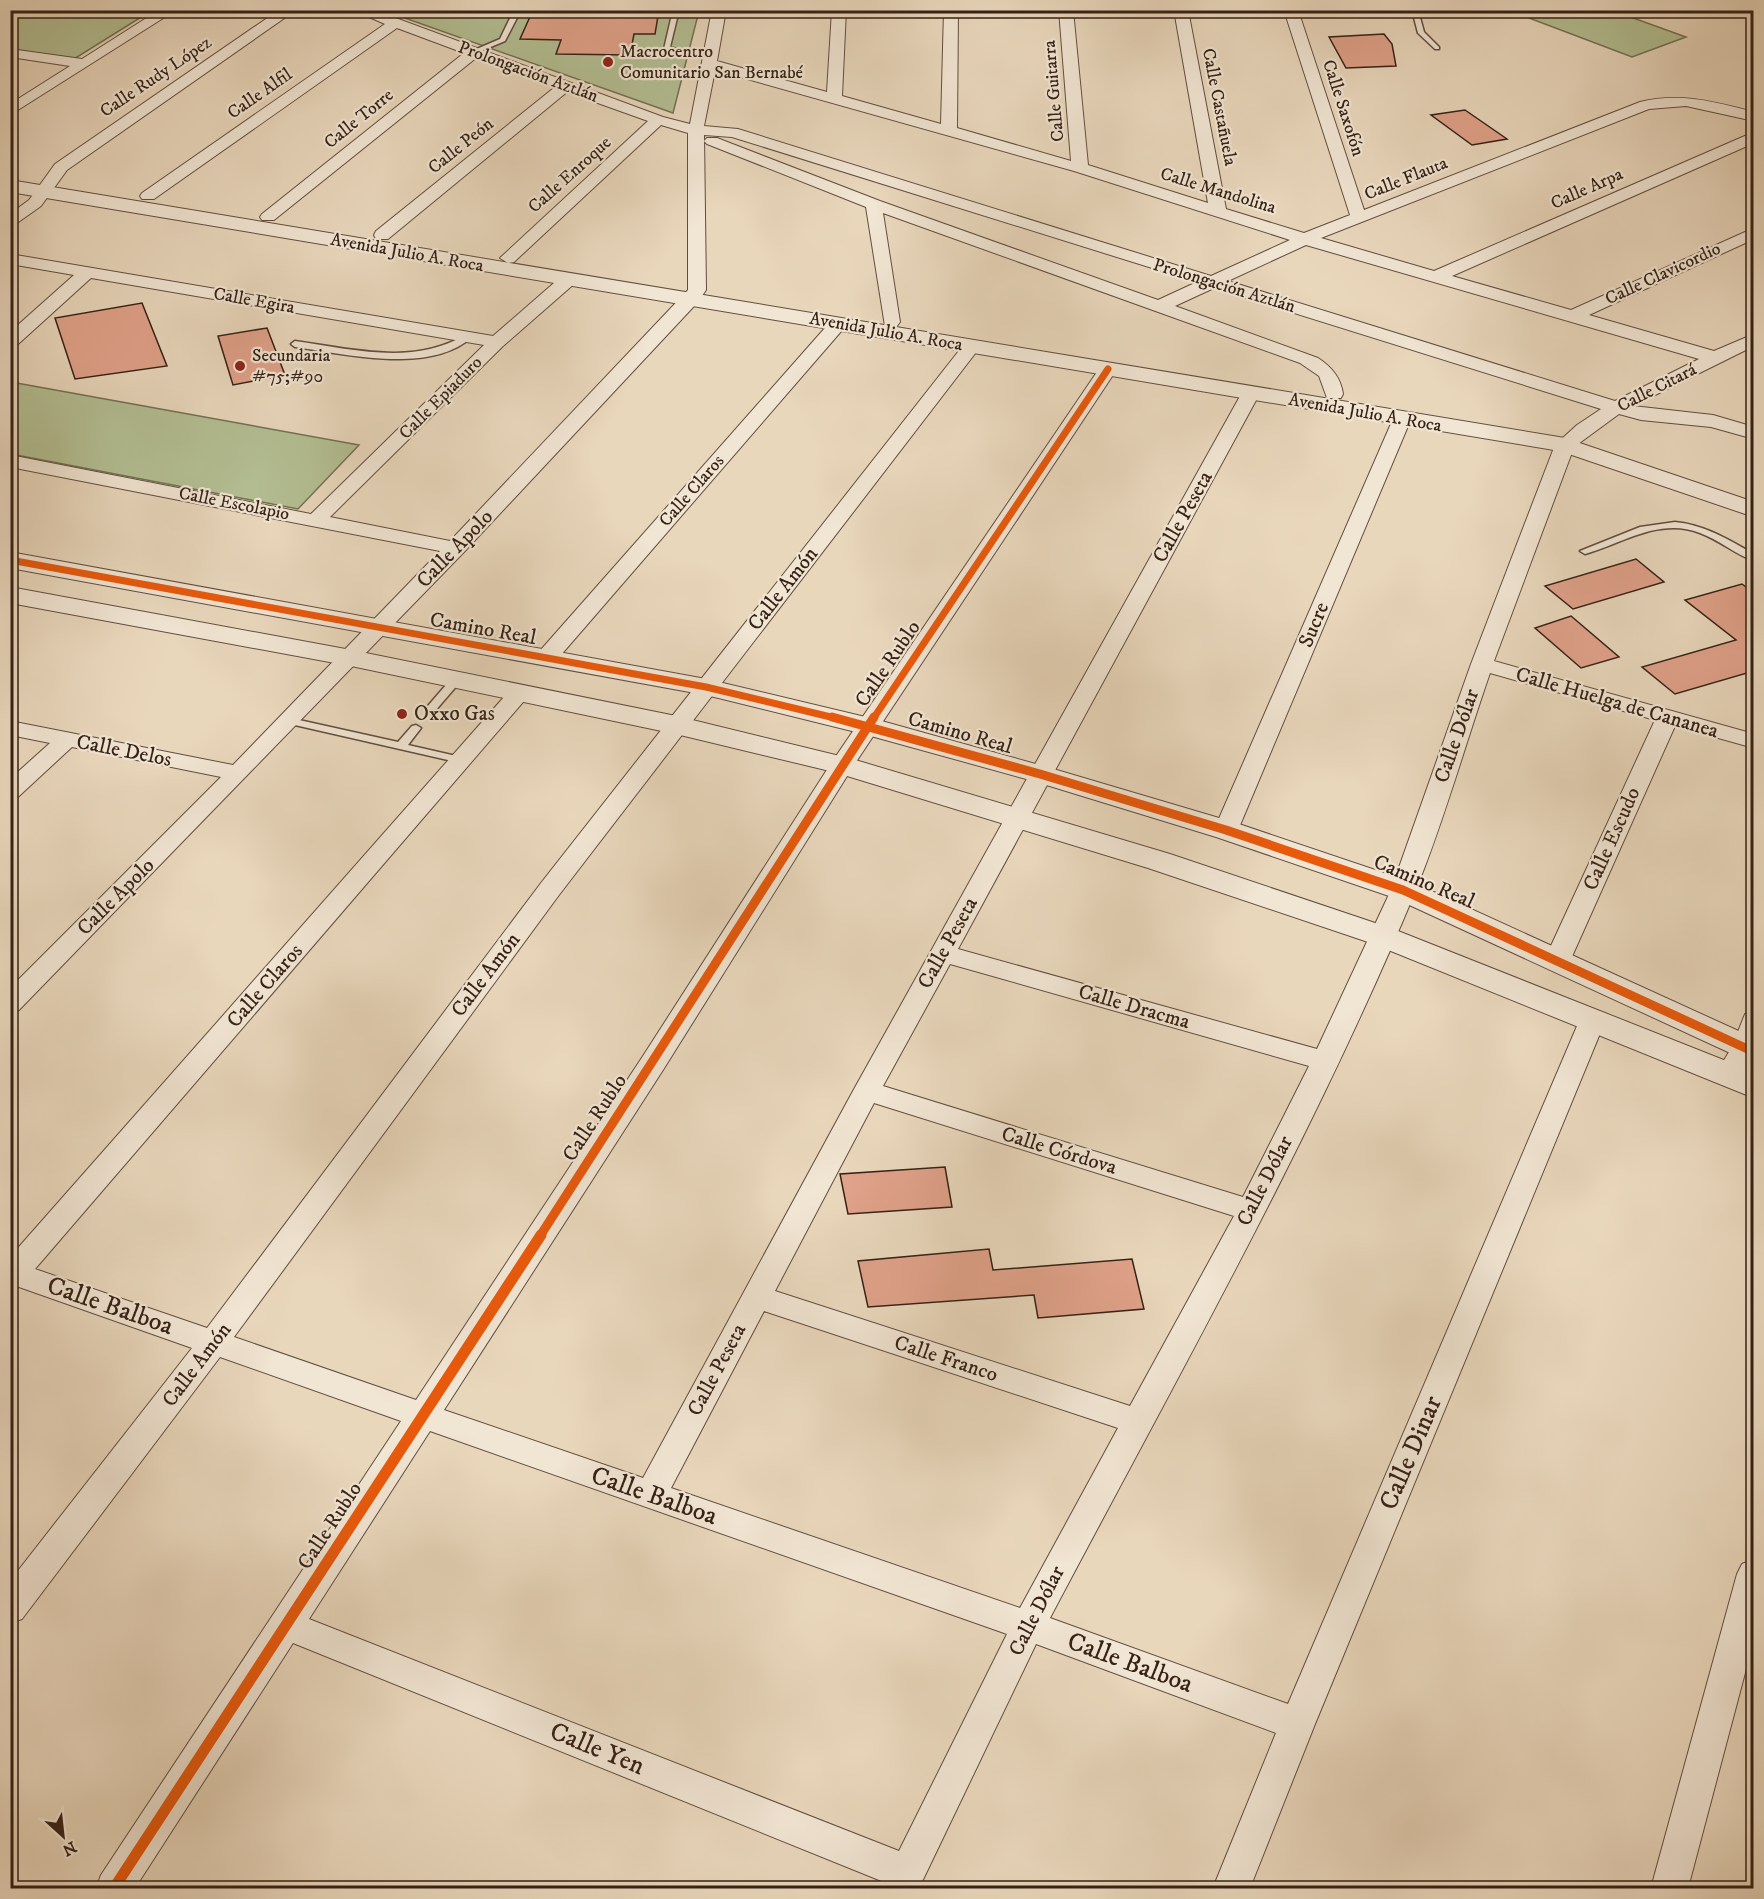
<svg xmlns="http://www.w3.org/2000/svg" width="1764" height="1899" font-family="'IM FELL DW Pica',serif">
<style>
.green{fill:#b3bf93;stroke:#747054;stroke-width:1.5}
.building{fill:#e0a28a;stroke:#352116;stroke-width:1.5}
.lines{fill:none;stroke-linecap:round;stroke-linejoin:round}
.service-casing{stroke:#624e40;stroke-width:3}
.minor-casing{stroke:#624e40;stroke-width:2}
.tertiary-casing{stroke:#624e40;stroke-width:2}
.service{fill:#f1e5d3;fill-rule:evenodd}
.minor{fill:#f1e5d3;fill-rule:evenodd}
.tertiary{fill:#f1e5d3;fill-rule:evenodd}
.cycleway-far2-casing{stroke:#f1e5d3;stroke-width:10}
.cycleway-far1-casing{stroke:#f1e5d3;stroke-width:13}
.cycleway-casing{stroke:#f1e5d3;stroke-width:15}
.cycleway-far2{stroke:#e8590c;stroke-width:7}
.cycleway-far1{stroke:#e8590c;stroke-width:9}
.cycleway{stroke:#e8590c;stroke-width:11}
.poi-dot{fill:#8f2418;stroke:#f1e5d3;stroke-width:2}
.labels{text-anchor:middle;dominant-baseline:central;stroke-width:4.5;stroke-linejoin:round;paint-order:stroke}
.far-poi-label{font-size:18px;fill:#352116;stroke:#f1e5d3;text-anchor:start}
.far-street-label{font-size:18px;fill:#352116;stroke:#f1e5d3}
.street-label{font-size:21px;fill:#352116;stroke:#f1e5d3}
.poi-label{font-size:21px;fill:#352116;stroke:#f1e5d3;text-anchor:start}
.near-street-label{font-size:26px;fill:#352116;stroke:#f1e5d3}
</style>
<rect width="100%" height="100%" fill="#e9d7bc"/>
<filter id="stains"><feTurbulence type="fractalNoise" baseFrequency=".00333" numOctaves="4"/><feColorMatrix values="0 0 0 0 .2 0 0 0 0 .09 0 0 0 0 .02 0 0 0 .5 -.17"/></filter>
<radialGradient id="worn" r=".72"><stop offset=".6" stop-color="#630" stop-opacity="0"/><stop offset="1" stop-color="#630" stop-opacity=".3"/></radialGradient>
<path class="green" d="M1550 10 1614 11 1686 37 1632 57 1529 18Z
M11 11H151L74 59 11 49Z
M385 11H699L673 113Z
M11 382 359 445 298 509 11 454Z"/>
<path class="building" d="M533 10H659L655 34H634L630 55 556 54 561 40 520 39Z
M1384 34 1392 44 1396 66 1346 68 1329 37Z
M1465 110 1507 139 1472 145 1431 115Z
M142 303 167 366 75 379 55 318Z
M267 328 285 375 233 385 218 336Z
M1636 559 1664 582 1573 609 1545 586Z
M1742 584 1754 593V671L1675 694 1642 667 1736 640 1685 600Z
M1571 616 1619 657 1581 668 1535 628Z
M945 1167 952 1207 848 1214 840 1174Z
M989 1249 993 1270 1132 1259 1144 1309 1038 1318 1034 1295 868 1307 858 1261Z"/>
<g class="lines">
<g class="service-casing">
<path id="service" d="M514 10H521L505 41 476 53H472V51L500 39Z
M673 10H679L670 47 679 50 710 51 712 52V54H678L664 49Z
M1412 10H1418L1424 32 1439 47V49H1435L1418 33Z
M465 335 472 337C430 375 345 354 295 347L291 344 295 341C352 349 413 366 465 335Z
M1675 522C1705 525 1727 539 1754 554V561C1735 554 1719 540 1700 533 1660 517 1623 543 1585 554L1580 551 1640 527Z
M456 677 461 680 460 682 435 711H427L426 709 427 707 452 678Z
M290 718 398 742 412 726 416 725 421 728 408 745 465 758 466 760 461 763 286 723 285 721 286 719Z"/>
</g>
<g class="minor-casing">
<path id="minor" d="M159 10H176L10 115V104L70 66 10 57V49L82 59Z
M279 10H296L67 170 41 206 10 228V214L29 200 55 164Z
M353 10H374L663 117 690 124 712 10H726L717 61 827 92 832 10H846L842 96 941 124 944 10H958L957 128 1071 161 1059 10H1073L1088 165 1208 203 1174 10H1188L1226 209 1304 233 1350 215 1284 10H1298L1364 210 1640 102C1680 92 1715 102 1754 112V121L1686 106 1649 109 1321 238 1434 271 1754 132V143L1452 276 1571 310 1754 228V239L1589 315 1714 351 1754 334V346L1633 406 1713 415 1754 427V439L1711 427 1641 420 1619 414 1574 447 1494 661 1754 734V748L1675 726 1570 961 1566 967 1557 970 1548 967 1544 961 1655 720 1490 673C1465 745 1444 821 1415 892 1311 1142 1176 1379 1050 1618L1288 1704 1580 1019 1584 1012 1593 1010 1602 1012 1606 1019 1315 1724 1250 1888H1213L1276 1733 1036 1644 919 1888H882L884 1882 293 1643 135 1888H96L101 1875 401 1421 220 1357 22 1619 10 1623V1581L192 1348 19 1287 10 1290V1257L511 689H527L530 694 35 1269 207 1328 541 883 965 343H977L980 347 977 351 559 895 234 1337 416 1400 643 1056 830 765 1099 369 1108 364 1117 369 854 765 663 1070 444 1410 643 1478 853 1091 1244 389 1251 387 1260 393 958 949 1317 1049 1391 890 1471 664 1555 445 1577 425 1601 409 1214 288 1175 306 1318 358C1332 367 1341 378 1343 394L1341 398H1327L1319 376 1300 363 883 213 900 322 897 326H885L866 207 707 144 704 141 707 138H717L880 201 1158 300 1197 282 732 137 704 135 706 290 697 303 464 552 19 1010 10 1013V988L221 777 72 747 18 797 10 799V779L50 743 10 735V721L233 765 440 551 10 467V455L311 514 484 345 91 278 16 346 10 347V332L74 275 10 264V254L493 336 562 276H574L577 280 574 284 503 346 330 517 450 541 688 290V133L661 125 514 262 508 263 500 258 648 121 567 92 388 239H376L374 235 376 231 555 87 476 58 274 220H262L260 217 262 214 464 53 397 28 154 199H142L140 196 142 193 385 24ZM715 70 1074 171 1290 240 1211 276 738 129 704 126ZM1306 245 1699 359 1615 401 1228 281ZM950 964 1309 1066 1243 1197 883 1086ZM874 1103 1234 1216 1130 1406 775 1291ZM764 1311 1118 1428 1020 1608 671 1488ZM430 1431 1007 1634 899 1851 309 1619Z
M838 319 847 324 844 328 554 663H538L535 658 538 653 832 320Z
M1402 413 1411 419 1238 830 1234 835 1226 838 1218 835 1214 830 1393 419Z
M1754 1012V1056L1739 1082 1729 1085 1719 1082 1715 1075 1732 1047 1745 1014Z
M1754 1559V1639L1688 1888H1651L1737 1574 1742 1564Z"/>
</g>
<g class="tertiary-casing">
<path id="tertiary" d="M10 180 1565 438 1754 502V517L1560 451 10 192Z
M10 552 706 679 878 720 1050 768 1236 823 1414 883 1754 1038V1064L1392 897 1216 837 1030 780 860 733 706 695 10 568Z
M10 587 351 650 676 716 852 759 1170 854 1393 929 1754 1072V1098L1371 943 1148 868 834 772 676 734 351 666 10 603Z"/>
</g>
<use href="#service" class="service"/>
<use href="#minor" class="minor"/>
<use href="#tertiary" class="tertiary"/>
<g class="cycleway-far2-casing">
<path id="cycleway-far2" d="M10 560 706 687 839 719
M873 719 1108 369"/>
</g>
<g class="cycleway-far1-casing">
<path id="cycleway-far1" d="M832 717 1040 774 1226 830 1403 890 1754 1052
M540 1236 874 717"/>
</g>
<g class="cycleway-casing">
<path id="cycleway" d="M114 1888 541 1235"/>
</g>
<use href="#cycleway-far2" class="cycleway-far2"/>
<use href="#cycleway-far1" class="cycleway-far1"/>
<use href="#cycleway" class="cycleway"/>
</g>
<g class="poi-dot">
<circle cx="608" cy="62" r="6"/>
<circle cx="240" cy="366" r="6"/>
<circle cx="402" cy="714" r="6"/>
</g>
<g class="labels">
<g class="far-poi-label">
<text x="620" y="52">Macrocentro<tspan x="620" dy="21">Comunitario San Bernabé</tspan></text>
<text x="252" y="356">Secundaria<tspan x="252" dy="21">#75;#90</tspan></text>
</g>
<g class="far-street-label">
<text transform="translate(528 72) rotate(20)">Prolongación Aztlán</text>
<text transform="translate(156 77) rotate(-34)">Calle Rudy López</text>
<text transform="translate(1054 91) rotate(-95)">Calle Guitarra</text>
<text transform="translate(260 94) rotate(-35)">Calle Alfil</text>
<text transform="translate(1219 107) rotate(79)">Calle Castañuela</text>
<text transform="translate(1343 108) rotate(72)">Calle Saxofón</text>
<text transform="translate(359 119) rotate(-39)">Calle Torre</text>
<text transform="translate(461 146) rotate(-39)">Calle Peón</text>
<text transform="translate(570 175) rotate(-42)">Calle Enroque</text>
<text transform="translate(1406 179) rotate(-22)">Calle Flauta</text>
<text transform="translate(1587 189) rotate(-24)">Calle Arpa</text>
<text transform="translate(1218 191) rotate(17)">Calle Mandolina</text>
<text transform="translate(407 253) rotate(10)">Avenida Julio A. Roca</text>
<text transform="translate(1663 274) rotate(-25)">Calle Clavicordio</text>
<text transform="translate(1224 286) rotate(17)">Prolongación Aztlán</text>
<text transform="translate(254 301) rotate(10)">Calle Egira</text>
<text transform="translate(886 332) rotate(10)">Avenida Julio A. Roca</text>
<text transform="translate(1657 388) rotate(-27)">Calle Citará</text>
<text transform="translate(441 398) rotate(-45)">Calle Epiaduro</text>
<text transform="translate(1365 413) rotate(10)">Avenida Julio A. Roca</text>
<text transform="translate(692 491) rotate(-49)">Calle Claros</text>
<text transform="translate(234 504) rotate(11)">Calle Escolapio</text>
</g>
<g class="street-label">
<text transform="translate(1183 517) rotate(-61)">Calle Peseta</text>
<text transform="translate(455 549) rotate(-46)">Calle Apolo</text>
<text transform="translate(783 589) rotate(-52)">Calle Amón</text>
<text transform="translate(1314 625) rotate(-67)">Sucre</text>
<text transform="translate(483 629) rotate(10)">Camino Real</text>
<text transform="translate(888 664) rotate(-56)">Calle Rublo</text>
<text transform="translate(1617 703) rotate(16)">Calle Huelga de Cananea</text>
<text transform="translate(960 733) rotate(16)">Camino Real</text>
<text transform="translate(1457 736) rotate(-71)">Calle Dólar</text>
<text transform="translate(124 751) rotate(11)">Calle Delos</text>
<text transform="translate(1612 839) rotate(-66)">Calle Escudo</text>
<text transform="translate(1424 882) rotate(23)">Camino Real</text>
<text transform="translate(116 897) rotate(-45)">Calle Apolo</text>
<text transform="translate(948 943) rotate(-61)">Calle Peseta</text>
<text transform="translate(486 975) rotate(-53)">Calle Amón</text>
<text transform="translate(265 986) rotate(-49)">Calle Claros</text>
<text transform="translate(1134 1007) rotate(16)">Calle Dracma</text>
<text transform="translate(595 1118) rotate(-57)">Calle Rublo</text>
<text transform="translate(1059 1151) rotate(17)">Calle Córdova</text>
<text transform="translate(1265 1181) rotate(-63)">Calle Dólar</text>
<text transform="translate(946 1359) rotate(18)">Calle Franco</text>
<text transform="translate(197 1365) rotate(-53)">Calle Amón</text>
<text transform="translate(717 1370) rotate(-62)">Calle Peseta</text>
<text transform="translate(330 1526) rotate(-57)">Calle Rublo</text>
<text transform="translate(1037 1611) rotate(-63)">Calle Dólar</text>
</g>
<g class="poi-label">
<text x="414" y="714">Oxxo Gas</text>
</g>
<g class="near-street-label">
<text transform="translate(110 1306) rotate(19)">Calle Balboa</text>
<text transform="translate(1411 1453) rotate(-67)">Calle Dinar</text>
<text transform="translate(654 1496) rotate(19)">Calle Balboa</text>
<text transform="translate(1130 1663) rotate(20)">Calle Balboa</text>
<text transform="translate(597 1749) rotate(22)">Calle Yen</text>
</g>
</g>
<rect width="1764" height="1899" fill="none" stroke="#e9d7bc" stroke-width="36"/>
<rect x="12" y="12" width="1740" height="1875" fill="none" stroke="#352116" stroke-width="3"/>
<rect x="18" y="18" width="1728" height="1863" fill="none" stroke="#352116" stroke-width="1.5"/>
<g transform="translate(63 1836) rotate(153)" stroke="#f1e5d3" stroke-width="4.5" paint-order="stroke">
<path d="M0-4.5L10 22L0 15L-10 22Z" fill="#352116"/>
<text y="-9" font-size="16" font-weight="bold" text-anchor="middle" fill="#352116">N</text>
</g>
<rect width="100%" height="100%" filter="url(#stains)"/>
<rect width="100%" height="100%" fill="url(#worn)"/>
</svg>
